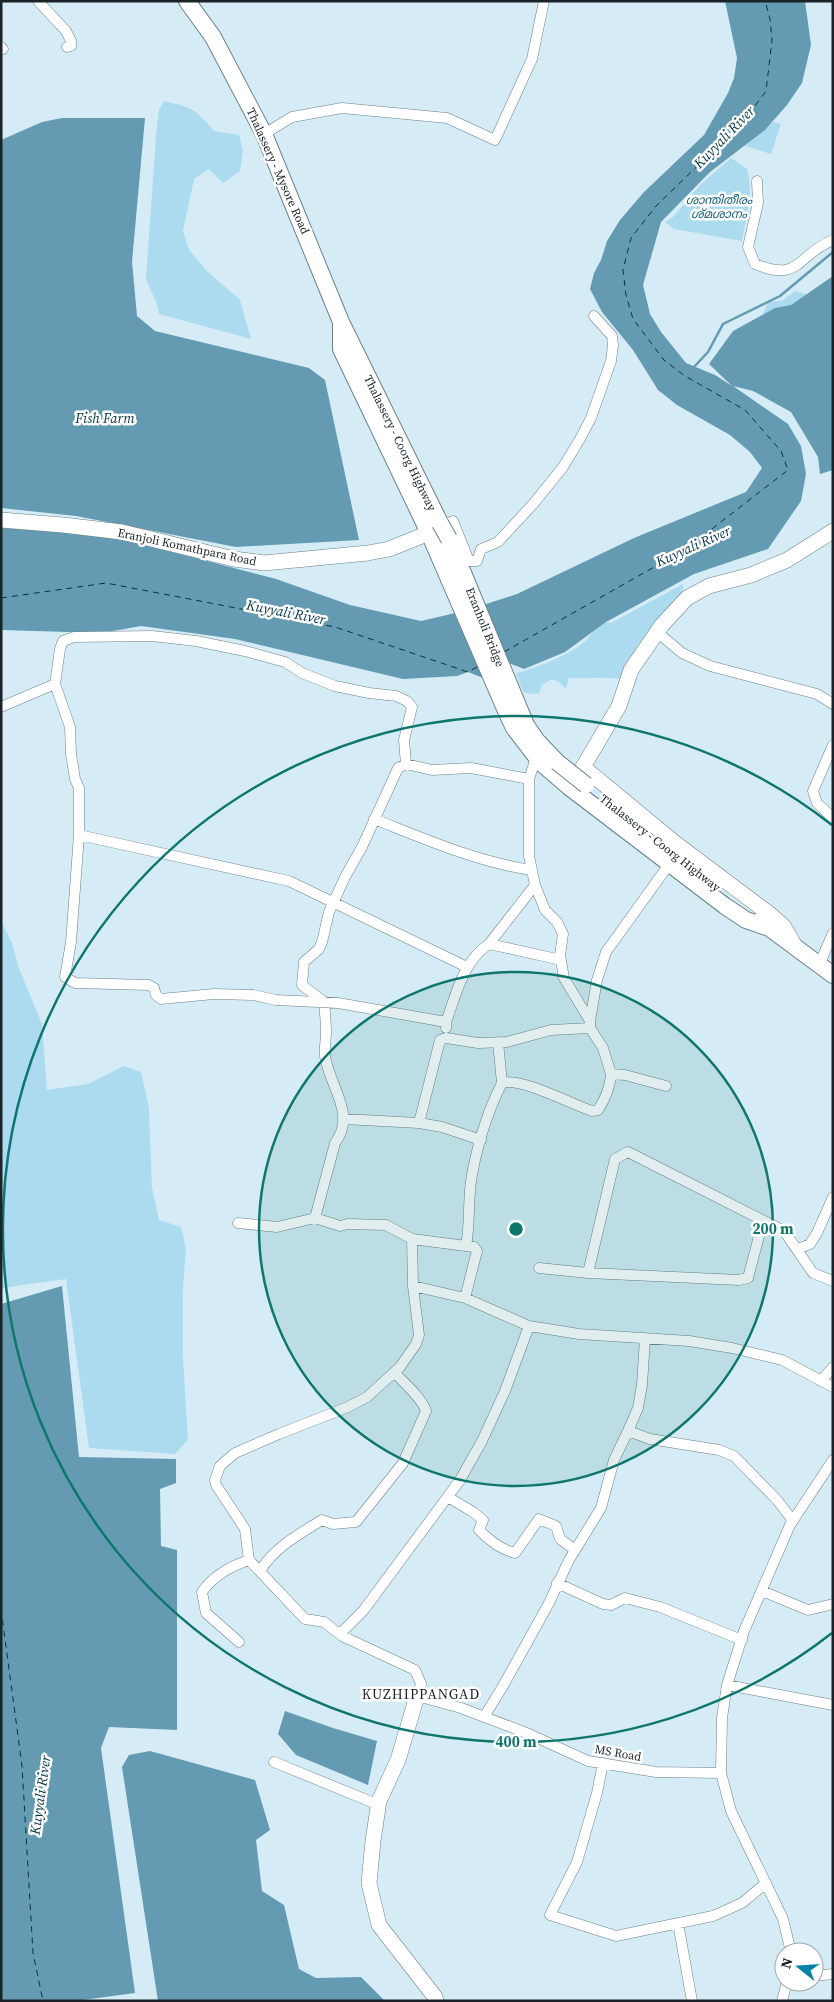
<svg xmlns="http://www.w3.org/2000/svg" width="834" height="2002" font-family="'Source Serif 4','Noto Sans Malayalam',serif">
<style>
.green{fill:#acdbf0}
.water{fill:#649bb2}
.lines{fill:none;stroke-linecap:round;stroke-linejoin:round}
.stream{stroke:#649bb2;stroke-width:2.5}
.ferry{stroke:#013546;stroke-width:1;stroke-dasharray:6 5;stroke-linecap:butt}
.street-casing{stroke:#6b8089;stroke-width:11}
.secondary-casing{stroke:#6b8089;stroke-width:16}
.primary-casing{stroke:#6b8089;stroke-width:18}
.street{stroke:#fff;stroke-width:10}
.secondary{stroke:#fff;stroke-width:15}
.primary{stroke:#fff;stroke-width:16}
.primary-bridge-casing{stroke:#6b8089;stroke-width:18;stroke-linecap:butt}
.primary-bridge{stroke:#fff;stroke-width:16}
.ring{fill:none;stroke:#0f766e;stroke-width:2.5}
.labels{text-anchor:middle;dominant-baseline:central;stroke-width:5;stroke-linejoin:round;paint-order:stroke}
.street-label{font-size:12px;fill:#1a2327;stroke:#fff}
.park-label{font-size:12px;font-style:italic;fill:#185f77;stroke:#fff}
.water-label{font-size:14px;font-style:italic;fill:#013546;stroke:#fff}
.neighbourhood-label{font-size:14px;letter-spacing:1px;fill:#1a2327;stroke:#fff}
.centre{fill:#0f766e;stroke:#fff;stroke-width:2.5}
.ring-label{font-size:15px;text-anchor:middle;font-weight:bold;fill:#0f766e;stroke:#fff;stroke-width:5;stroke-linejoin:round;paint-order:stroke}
</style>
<rect width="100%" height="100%" fill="#d5ecf6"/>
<path class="green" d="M164 101C194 108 195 109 214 131L239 135 243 151 240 171 223 183 209 169 194 179 183 231 189 250 207 271 240 300 251 339 159 314 157 304 146 279 156 136 159 110Z
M773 122 781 124 771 154 745 146Z
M731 158 747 169C754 193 746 217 742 241L674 229 665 222 673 217 700 185Z
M795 291 820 298 782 319 763 314 768 302 782 301Z
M683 584V592C656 617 636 646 620 679 602 677 586 679 569 678L566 689 559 682 552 679 542 685 539 693 533 694 523 692 516 673C533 670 579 651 589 637 594 631 599 627 606 622L611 623Z
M1 921 12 943 18 966 42 1024 47 1090 88 1084 124 1066 141 1072 149 1108 152 1188 159 1220 181 1227 186 1249 183 1289V1358L188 1440 175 1454 89 1448 66 1279 1 1288Z"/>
<path class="water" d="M725 1H805L811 45 802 83 787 105 765 130 710 172 661 222 643 285 650 314 661 332 686 363 715 375 732 386 709 364 733 331 775 308 791 305 833 276V470L820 474 818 457 791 412 753 391 733 386 788 424 801 446 806 474 801 501 768 549 694 574 606 622 565 652 524 669 506 662 483 678 468 672 457 676 403 679 235 639 141 626 102 633 1 630V527L107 535 276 579 350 605 421 621 468 610 517 594 634 538 746 492 762 468 750 452 730 435 677 405 658 390 633 350 602 312 590 289 594 273 601 260 607 241 620 220 644 192 704 135 728 93 734 78 737 58Z
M62 118H145L132 262 137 316 155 331 309 368 325 380 359 540 236 547 76 516 1 508V140L42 122Z
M62 1286 79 1457 176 1459V1483L160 1489 161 1546 177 1550V1730L109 1727 101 1748 135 1993 75 2001H1V1304Z
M285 1711 333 1728 377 1741 368 1785 296 1755 278 1734Z
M150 1751 255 1780 270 1830 256 1840 262 1891 284 1905 299 1969 316 1978 361 1977 385 2001H158L122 1767 129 1755Z"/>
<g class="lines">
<path class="stream" d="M693 368 708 352 723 324 780 296 833 252"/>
<path class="ferry" d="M1 598 106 583 335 627 468 672 479 666
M504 652 686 549 788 470 781 451 745 410 685 376 664 360 633 319 626 295 623 270 631 238 656 206 743 122 766 91 772 40 770 19 765 1
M1 1609 22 1766 33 1953 43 2001"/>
<g class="street-casing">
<path id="street" d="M38 1 66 31 71 41V46L67 47
M1 47 3 49
M264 134 292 117 342 108 447 118 495 140 532 59 544 1
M757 181 758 203 748 247 755 264C801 283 796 255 833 240
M437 529 453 521 469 561H477L481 549 498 542 534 503 563 467 580 439 591 418 611 361 613 345 612 336 594 316
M657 632 682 653 710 666 817 694 833 704
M1 707 55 684
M833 745 813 791 817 803 833 818
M536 758 529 779V856L535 885 545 910 557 922 563 934 560 955 564 978 590 1021V1028L603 1048 611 1074 625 1075 666 1086
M406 764 404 740 412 707 407 701 396 696 369 693 335 686 302 673 285 662 245 651 196 641 152 636 74 637 63 641 60 649 55 684 70 727 71 754 75 779 79 788V835L71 942 65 977 75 983 149 985 154 988 156 995 161 999 214 994 253 995 276 1000 338 1003 446 1022
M374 819C425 839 477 862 531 870
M79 835 289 881 467 967
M489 944 561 960
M819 965 833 933
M590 1021 597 980 606 952 670 863
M446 1028V1022C456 995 463 961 489 944L535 885
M498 1042 502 1083
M343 1119 419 1123 440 1040 446 1038 478 1043 507 1042 551 1030 590 1028
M419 1123 442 1127 481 1140
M238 1223 277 1227 315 1218
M466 1246 412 1239 386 1225 348 1224 340 1226 315 1218 335 1143C357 1114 329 1086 325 1056 324 1049 326 1040 326 1033 326 1023 325 1012 324 1002L302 985 304 962 319 949 322 942 329 912 345 877 362 847 398 768 406 764 432 770 471 768 529 779
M798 1249 810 1244 817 1233 833 1197
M539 1268 588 1273 615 1159 628 1152 784 1231 813 1273 833 1281
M588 1273 739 1280 748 1278 763 1221
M413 1286 465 1298 529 1326 579 1334 689 1341 732 1348 782 1360 833 1387
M465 1298 477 1251 474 1247 466 1246C470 1225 468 1203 471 1181 476 1149 487 1112 502 1083 521 1077 571 1104 592 1111L598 1110C606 1098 610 1088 611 1074
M821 1381 833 1367
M628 1431 638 1408 642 1385 645 1338
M448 1497 473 1512 483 1520 479 1530C489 1540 502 1550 515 1553L539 1519 556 1526 560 1539 575 1550
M249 1560 245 1529 216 1485 215 1480 220 1466 235 1453 279 1434 348 1407 367 1397 400 1367 416 1344 419 1335 413 1286 412 1239
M260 1571C274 1548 299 1534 322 1520L333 1524 356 1522 403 1463 426 1411C422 1398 405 1384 395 1373
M557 1583 603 1604 611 1605 625 1598 660 1607 742 1640
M762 1591 808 1610 833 1604
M340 1634 363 1611 460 1480 482 1441 505 1391 529 1326
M239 1642 206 1613 202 1592C213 1576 231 1566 249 1560L305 1619 324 1622 342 1636 415 1670 421 1684 417 1696 461 1708 529 1734 588 1761 656 1772 721 1773 722 1718 727 1685 833 1705
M727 1685 744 1631 790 1525 833 1460
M484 1717 503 1686 549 1603 569 1560 601 1508 614 1460 628 1431 650 1439 719 1450 734 1456 777 1500 793 1521
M274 1762 379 1805
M603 1763 597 1793 577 1862 550 1915 616 1936 713 1916 742 1903 766 1883
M721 1773 731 1811 783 1919 791 1952
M678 1923 692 2001
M814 1976 833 1974
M782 2001 787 1982"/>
</g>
<g class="secondary-casing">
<path id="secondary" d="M1 520 63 525 122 532 234 559 264 563 368 553 389 549 429 533
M583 767 675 843 771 915 784 927 796 948
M569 786 583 767 619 706 631 670 662 625 687 598 709 586 751 575 787 560 833 531
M417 1696 398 1760 379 1801 373 1841 369 1883 379 1925 435 1997 436 2001"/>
</g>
<g class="primary-casing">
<path id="primary" d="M187 1 213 37 264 134 341 322 440 523
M341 322V349L429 533 506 711 514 728 541 763 569 787 725 906 746 920 769 928
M449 539 526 725 537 741 557 762
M760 921 833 975"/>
</g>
<use href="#street" class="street"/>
<use href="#secondary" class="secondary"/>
<use href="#primary" class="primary"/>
<g class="primary-bridge-casing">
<path id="primary-bridge" d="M440 523 449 539
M557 762 586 785"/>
</g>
<use href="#primary-bridge" class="primary-bridge"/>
</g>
<circle cx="516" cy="1229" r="257" fill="#0f766e" fill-opacity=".12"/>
<g class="ring">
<circle cx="516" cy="1229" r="257"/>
<path d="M832 1633A513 513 0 1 1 832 825"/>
</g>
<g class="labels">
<g class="street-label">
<text transform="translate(278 171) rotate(66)">Thalassery - Mysore Road</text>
<text transform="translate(400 443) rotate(64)">Thalassery - Coorg Highway</text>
<text transform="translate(187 547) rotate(12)">Eranjoli Komathpara Road</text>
<text transform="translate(485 627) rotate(68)">Eranholi Bridge</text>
<text transform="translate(660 843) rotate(38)">Thalassery - Coorg Highway</text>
<text transform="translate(618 1753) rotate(10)">MS Road</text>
</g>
<g class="park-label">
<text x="719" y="200">ശാന്തിതീരം<tspan x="719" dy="14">ശ്മശാനം</tspan></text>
</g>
<g class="water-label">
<text transform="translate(724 137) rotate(-46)">Kuyyali River</text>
<text x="105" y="418">Fish Farm</text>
<text transform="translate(693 546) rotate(-24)">Kuyyali River</text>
<text transform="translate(286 612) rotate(11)">Kuyyali River</text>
<text transform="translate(40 1795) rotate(-82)">Kuyyali River</text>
</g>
<g class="neighbourhood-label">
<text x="421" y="1694">KUZHIPPANGAD</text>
</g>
</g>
<circle cx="516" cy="1229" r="8" class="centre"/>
<g class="ring-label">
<text x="773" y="1234">200 m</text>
<text x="516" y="1747">400 m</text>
</g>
<rect width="834" height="2002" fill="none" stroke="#1a2327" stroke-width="5"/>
<g transform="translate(799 1967) rotate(287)"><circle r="24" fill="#ffffff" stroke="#a3a7a9"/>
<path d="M0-4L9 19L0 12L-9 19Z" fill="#0483a7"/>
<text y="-8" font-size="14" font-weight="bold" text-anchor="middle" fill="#1a2327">N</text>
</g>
</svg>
